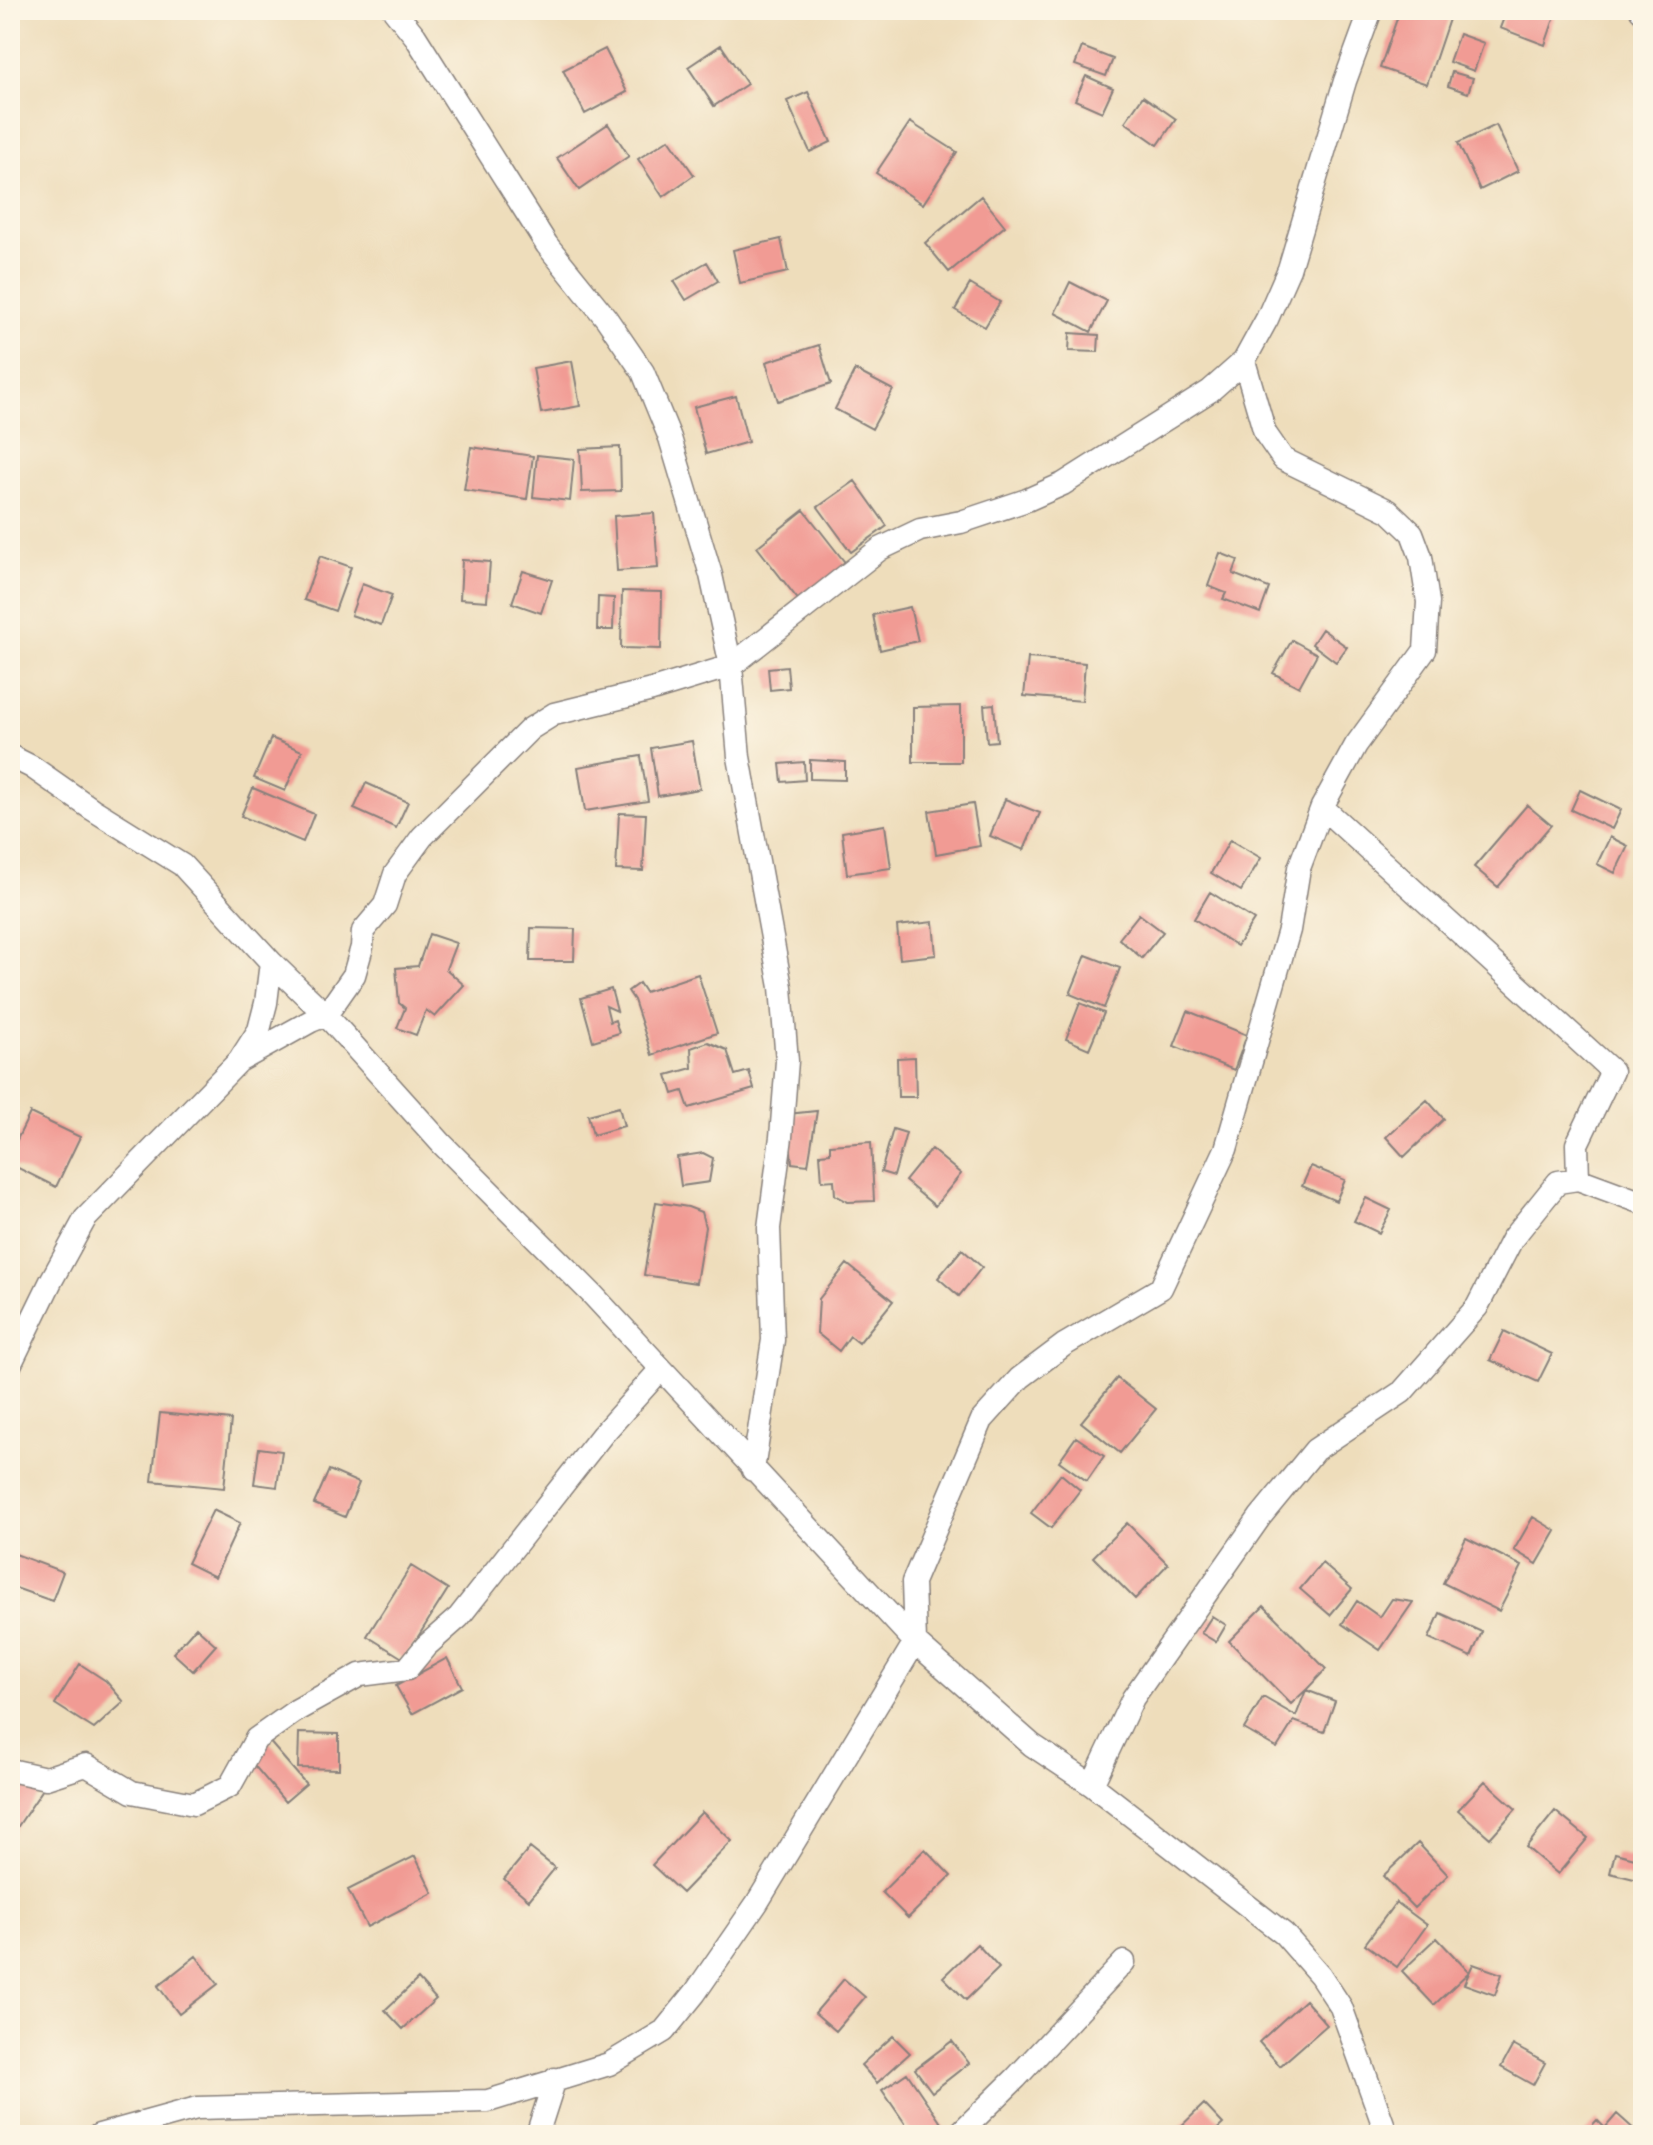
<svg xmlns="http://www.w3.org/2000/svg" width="1653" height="2145" font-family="Cardo,serif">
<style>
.building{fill:#f19b94}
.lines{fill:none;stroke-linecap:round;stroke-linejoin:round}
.minor-casing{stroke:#88807b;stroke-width:25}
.minor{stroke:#fff;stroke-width:22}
</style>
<rect width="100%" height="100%" fill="#fcf5e5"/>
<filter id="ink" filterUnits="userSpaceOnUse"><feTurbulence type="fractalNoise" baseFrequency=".0125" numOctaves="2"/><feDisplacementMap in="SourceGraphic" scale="16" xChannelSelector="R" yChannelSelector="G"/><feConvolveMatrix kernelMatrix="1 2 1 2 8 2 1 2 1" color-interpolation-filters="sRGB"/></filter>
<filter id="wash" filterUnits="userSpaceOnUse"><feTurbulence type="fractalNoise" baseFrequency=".006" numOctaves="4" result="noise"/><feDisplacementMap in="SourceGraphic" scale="32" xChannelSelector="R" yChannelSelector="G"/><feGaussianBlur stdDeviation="1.8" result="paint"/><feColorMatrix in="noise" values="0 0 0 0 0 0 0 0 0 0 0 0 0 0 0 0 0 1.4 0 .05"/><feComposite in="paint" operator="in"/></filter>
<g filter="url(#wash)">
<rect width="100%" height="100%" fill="#edb"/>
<g id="blocks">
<path class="building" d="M1400 10H1424L1449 19 1427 84 1380 68Z
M1507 10H1557L1545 45 1500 28Z
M1459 34 1484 43 1474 71 1449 62Z
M721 45 747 84 714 106 688 67Z
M1082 47 1113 59 1106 76 1075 65Z
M605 49 627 92 585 114 563 70Z
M1452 72 1473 78 1468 93 1448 86Z
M1086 76 1113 88 1102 112 1075 100Z
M808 92 831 142 810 152 787 101Z
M1143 96 1176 119 1158 145 1125 122Z
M910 122 957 152 923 204 876 173Z
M608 124 629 156 579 190 557 158Z
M1496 125 1518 171 1480 190 1458 143Z
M669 139 694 175 663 197 638 159Z
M981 196 1005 226 949 272 925 243Z
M781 239 788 272 740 283 733 250Z
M707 262 718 281 686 300 674 281Z
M1070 282 1107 301 1091 332 1055 313Z
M970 284 1000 302 985 327 955 310Z
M1070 333 1099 335 1098 352 1069 351Z
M819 345 831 384 778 401 766 362Z
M572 361 580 406 541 413 533 368Z
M855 370 893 390 872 429 835 409Z
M736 396 748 442 706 454 694 407Z
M471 447 533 456 527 499 464 490Z
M620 447 621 491 582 492 580 449Z
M537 455 574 459 570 501 533 497Z
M855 481 887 526 851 552 818 507Z
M804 510 847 565 800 602 757 547Z
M654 513 658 568 617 571 614 516Z
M1220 553 1238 560 1233 574 1269 588 1260 613 1223 599 1226 593 1208 586Z
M320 556 351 567 335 611 304 600Z
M462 560 490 562 487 601 460 599Z
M523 571 552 580 541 613 512 603Z
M362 584 392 595 381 625 351 615Z
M622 591 662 592 661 649 621 648Z
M598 597 614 598 613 630H597Z
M910 607 918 641 880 650 873 615Z
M1322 629 1347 647 1336 662 1312 644Z
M1292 640 1317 654 1299 687 1273 673Z
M1028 658 1085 663 1082 701 1024 696Z
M787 666 789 688 770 690 768 668Z
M994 704 997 741 987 742 984 705Z
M961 706V762H913V707Z
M271 738 302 751 285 791 254 778Z
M692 741 700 789 658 796 651 748Z
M641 756 648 801 585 811 578 767Z
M810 760 845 762V780L810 779Z
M804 762 805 780 782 782 780 764Z
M366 783 408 802 396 828 354 809Z
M253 788 314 814 303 842 241 816Z
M1580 790 1621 810 1612 829 1571 810Z
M1005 799 1040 813 1024 850 990 836Z
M973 804 980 846 936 854 929 811Z
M1527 805 1551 825 1498 887 1474 867Z
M619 813 646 814 643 871 616 870Z
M885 825 891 868 847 874 842 832Z
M1610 837 1628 846 1615 873 1597 864Z
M1230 840 1261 858 1241 891 1211 873Z
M1210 892 1254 920 1237 946 1194 919Z
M1139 914 1163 932 1142 958 1119 939Z
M933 922 936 955 900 959 897 926Z
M531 928 575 929 574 961H530Z
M429 934 456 943 446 969 464 985 435 1017 426 1010 416 1035 397 1028 405 1008 399 1003 396 968 418 966Z
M1086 955 1120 968 1104 1008 1070 994Z
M698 974 717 1033 652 1055 634 1000 628 991 639 983 645 992Z
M611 989 617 1011 606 1006 610 1022 615 1020 619 1033 593 1041 581 998Z
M1080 1003 1104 1013 1089 1049 1066 1039Z
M1188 1011 1247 1035 1234 1070 1174 1046Z
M708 1042 727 1050 735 1075 749 1071 754 1089 689 1108 683 1091 673 1094 667 1075 692 1068 691 1048Z
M915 1057 916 1097H898L897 1058Z
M1427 1100 1444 1119 1404 1157 1386 1137Z
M619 1107 624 1126 593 1135 588 1115Z
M817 1111 808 1165 792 1163 788 1114Z
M30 1113 80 1137 56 1187 10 1164V1154Z
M893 1129 906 1133 894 1176 881 1172Z
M871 1142 874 1201 848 1202 835 1195 834 1180 822 1181 820 1154 830 1153V1145Z
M931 1149 961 1174 935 1206 905 1181Z
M703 1153 713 1158 709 1182 681 1186 677 1157Z
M1311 1166 1345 1180 1336 1201 1302 1186Z
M1366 1198 1391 1210 1379 1233 1354 1221Z
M656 1202 688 1207 701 1212 705 1227 696 1283 644 1275Z
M962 1249 982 1267 959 1296 938 1278Z
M847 1264 893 1301 859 1343 850 1336 839 1351 817 1333 819 1299Z
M1504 1331 1552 1354 1538 1382 1490 1360Z
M1117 1378 1156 1409 1120 1453 1081 1422Z
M160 1413 231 1420 224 1488 152 1481Z
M1076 1437 1104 1456 1087 1481 1059 1461Z
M259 1448 282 1451 277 1487 254 1484Z
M329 1470 359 1483 345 1517 314 1504Z
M1061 1474 1080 1490 1051 1528 1031 1513Z
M213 1510 240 1523 215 1577 187 1563Z
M1533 1517 1556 1531 1537 1564 1514 1550Z
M1127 1523 1168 1564 1135 1599 1093 1557Z
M1466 1538 1522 1566 1499 1611 1443 1583Z
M10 1552 63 1572 52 1601 10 1586Z
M1322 1563 1352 1589 1330 1615 1300 1589Z
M411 1566 448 1589 404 1659 367 1636Z
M1392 1599 1413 1602 1380 1650 1342 1624 1357 1601 1380 1617Z
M1264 1606 1326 1669 1306 1690 1335 1701 1324 1732 1294 1721 1277 1748 1244 1729 1263 1697 1296 1716 1306 1690 1291 1704 1229 1641Z
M1440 1613 1482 1632 1471 1657 1429 1638Z
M1212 1616 1226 1625 1216 1642 1201 1633Z
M196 1627 216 1645 193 1671 173 1653Z
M447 1658 462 1687 412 1714 396 1686Z
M80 1664 106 1681 124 1702 94 1729 55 1704Z
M299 1733 339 1734V1769L298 1768Z
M268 1740 306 1784 285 1802 248 1758Z
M10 1763 45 1786 10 1838Z
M1485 1781 1516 1809 1490 1838 1458 1810Z
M1555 1811 1588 1838 1558 1874 1526 1847Z
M702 1812 732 1841 682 1893 652 1865Z
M1418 1843 1448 1875 1414 1908 1383 1876Z
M530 1848 555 1868 529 1900 504 1879Z
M925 1849 951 1876 908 1918 882 1892Z
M1615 1853 1643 1860 1642 1881 1610 1873Z
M415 1856 433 1893 367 1927 348 1890Z
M1396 1902 1427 1925 1397 1967 1365 1944Z
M1437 1938 1469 1972 1434 2005 1402 1971Z
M977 1944 999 1968 966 2000 943 1977Z
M196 1956 218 1984 179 2014 158 1986Z
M1473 1964 1502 1974 1495 1995 1464 1984Z
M418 1979 436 1999 403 2029 385 2010Z
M844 1979 865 1997 836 2031 815 2013Z
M1305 2000 1327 2025 1280 2066 1259 2042Z
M893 2036 910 2053 877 2083 861 2065Z
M952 2041 969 2063 932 2092 915 2069Z
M1513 2045 1545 2063 1533 2085 1501 2067Z
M907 2073 945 2129 936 2135H913L882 2090Z
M1204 2104 1223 2124 1211 2135H1172Z
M1617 2114 1636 2131 1632 2135H1583L1597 2120 1605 2128Z"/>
</g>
</g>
<g filter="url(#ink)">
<use href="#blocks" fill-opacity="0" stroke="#88807b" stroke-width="2"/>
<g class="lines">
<g class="minor-casing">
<path id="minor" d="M394 10 415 36 547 245 606 318 643 372 670 438 711 575 731 666 739 757 781 987 787 1061 781 1137 769 1228 773 1340 753 1470
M1641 10 1643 12
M10 756 32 767 92 809 182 865 271 962 326 1015 442 1144 592 1294 915 1642 1032 1745 1092 1785 1284 1934 1320 1975 1341 2007 1387 2135
M1322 807 1612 1071 1577 1144 1578 1179
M241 1058 259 1030 266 1003 271 962
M10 1365 51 1281 85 1219 239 1061 311 1021 326 1015 354 975 362 947 363 931 385 905 395 874 422 837 530 729 554 714 652 690 731 666 880 549 920 530 961 522 1027 500 1063 484 1210 391 1244 361 1267 319 1289 269 1345 81 1371 10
M10 1770 46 1778 86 1765 132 1792 194 1804 230 1786 256 1739 297 1710 360 1675 407 1669 426 1646 459 1617 602 1435 661 1369
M1092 1785 1133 1698 1260 1517 1315 1450 1402 1392 1477 1307 1512 1239 1558 1182 1578 1179 1643 1203
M99 2135 197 2108 488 2101 609 2064 664 2031 695 1993 757 1903 915 1642 913 1582 982 1420 1020 1378 1064 1345 1161 1288 1226 1149 1289 930 1299 868 1322 807 1356 745 1425 650 1428 602 1421 557 1412 533 1389 511 1283 459 1265 433 1244 361
M537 2135 555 2079
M958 2135 1016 2078 1124 1962"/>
</g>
<use href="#minor" class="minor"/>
</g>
</g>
<rect width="1653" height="2145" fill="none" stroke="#fcf5e5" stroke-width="40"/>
</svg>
